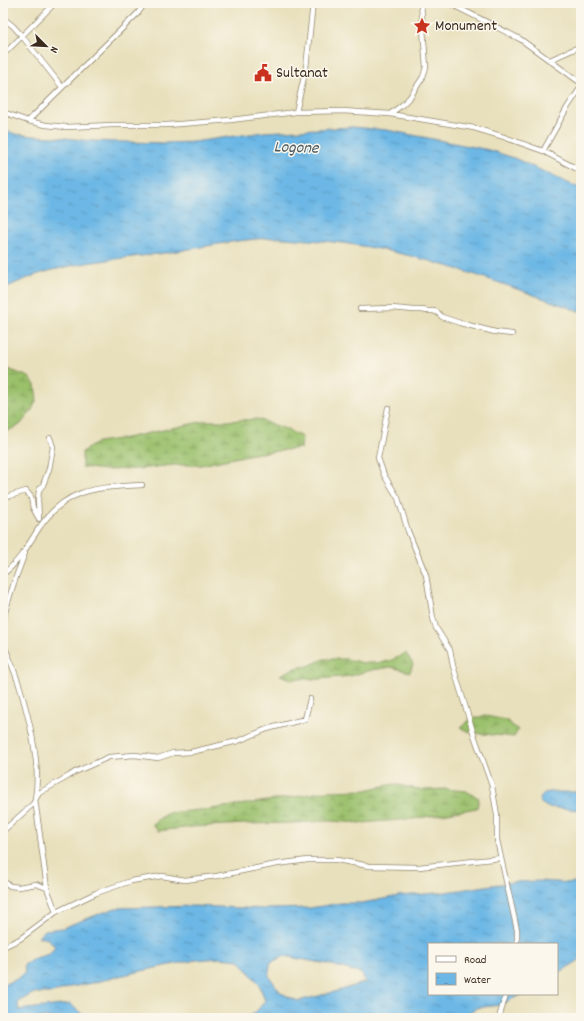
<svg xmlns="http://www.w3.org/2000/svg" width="584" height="1021" font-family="Dekko,sans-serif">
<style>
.wetland{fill:url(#wetland-marsh);stroke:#6a7544}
.water{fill:url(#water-ripples);stroke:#547082;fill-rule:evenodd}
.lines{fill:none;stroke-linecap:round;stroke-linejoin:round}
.street-casing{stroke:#92856d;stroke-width:6}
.street{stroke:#fff;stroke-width:4.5}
.labels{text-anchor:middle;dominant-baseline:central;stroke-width:3;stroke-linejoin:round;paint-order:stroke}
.poi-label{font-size:16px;fill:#3b2a1e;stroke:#fbf7ec;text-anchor:start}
.water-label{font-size:17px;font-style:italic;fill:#4c5b64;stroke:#fbf7ec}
</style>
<defs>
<pattern id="wetland-marsh" width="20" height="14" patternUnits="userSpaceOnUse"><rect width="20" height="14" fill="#9ac06b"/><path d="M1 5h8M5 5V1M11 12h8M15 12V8" fill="none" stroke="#7f9c57"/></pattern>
<pattern id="water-ripples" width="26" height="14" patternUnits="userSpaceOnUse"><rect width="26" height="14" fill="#6cb7e5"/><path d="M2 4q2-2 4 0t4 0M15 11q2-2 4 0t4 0" fill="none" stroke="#5a95b9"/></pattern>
</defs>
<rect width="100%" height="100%" fill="#fbf7ec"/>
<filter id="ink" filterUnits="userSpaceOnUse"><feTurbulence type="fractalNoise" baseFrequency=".025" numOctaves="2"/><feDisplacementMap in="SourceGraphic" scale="8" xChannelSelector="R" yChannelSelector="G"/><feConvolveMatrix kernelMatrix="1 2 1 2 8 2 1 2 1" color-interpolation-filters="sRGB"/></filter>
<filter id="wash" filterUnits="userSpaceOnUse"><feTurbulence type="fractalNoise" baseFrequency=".012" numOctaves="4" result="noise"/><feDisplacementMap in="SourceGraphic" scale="16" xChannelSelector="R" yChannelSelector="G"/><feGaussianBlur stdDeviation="0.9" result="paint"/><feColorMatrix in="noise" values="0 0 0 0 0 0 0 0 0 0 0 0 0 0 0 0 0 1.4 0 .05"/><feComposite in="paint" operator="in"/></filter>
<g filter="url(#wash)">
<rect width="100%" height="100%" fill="#e8e0bc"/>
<path class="wetland" d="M8 369 29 377 35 385 37 399 32 410 20 425 3 433V370Z
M258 419 283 428 302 437 301 448 253 454 201 465H174L138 469 104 470 82 467V452L98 442 126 438 205 421H227Z
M406 653 413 664 410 672 391 667 372 670 350 676 320 679H292L280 675 295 668 308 666 324 659H346L364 663H378L392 660Z
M486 716 506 720 518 730 514 737 473 733 460 728 472 718Z
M393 784 424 790 445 789 466 791 479 798 477 808 413 819 362 823 329 821 295 823 245 824 192 827 158 831 152 824 167 813 211 809 294 797 325 791 365 790Z"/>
<path class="water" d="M352 127 387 130 489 150 514 158 581 189V312C492 280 403 245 308 240 295 239 282 237 269 238 232 240 195 249 158 254 125 258 90 261 57 269 38 273 20 281 3 289V130L16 134 33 136 56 137 92 141 164 143 193 142 264 132Z
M548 792H581V810L547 807 541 803 539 800 541 796Z
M581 880V959L557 974V944H429V994H522L500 1005 476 1008 460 1018H246L255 1013 265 1001 259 984 239 960 220 958 196 960 160 967 128 974 92 983 71 987 52 993H34L18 1002 19 1010 70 1004 82 1014 98 1017 108 1018H3V984L15 980 25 973 24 965 35 958 49 954 55 947 48 939 38 937 45 930 62 928 115 908 195 906 267 909 310 908 341 903H362L399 896 439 893 513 882 540 881 571 883ZM283 956 327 964 361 973 366 982 338 991 298 1001 281 993 269 976 270 963Z"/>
</g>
<g filter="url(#ink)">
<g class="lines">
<g class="street-casing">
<path id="street" d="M449 3 520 39 581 83
M3 18 13 26 22 36 62 87
M3 55 55 3
M550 60 581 46
M3 112 28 121 46 125 66 127 113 125H167L231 120 296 112 342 111 390 114 474 128 501 136 543 151 581 171
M296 112 306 68 313 3
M390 114 402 105 410 97 423 77 426 67 421 3
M28 121 138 13 145 3
M543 151 567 108 581 87
M360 309 392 308 414 310H422L427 311H433L437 312 442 317 460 323 495 332 512 334
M388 408 378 458 384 475 398 498 408 531 426 575 433 618 436 628 450 650 453 666 474 735 492 786 497 815V840L517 930V944
M3 498 26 491 31 497 33 508 38 517
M39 519 38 499 39 490 43 485 49 469 53 447 50 438
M3 574C19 562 28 545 39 528 67 487 96 488 142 485
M3 620C7 605 11 591 16 577 19 569 22 561 25 553
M3 642C9 658 16 674 21 691 25 705 29 720 32 735 36 757 39 777 35 799L47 888
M3 831 33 804 39 793 69 776 75 772 109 757 135 755 158 758 173 753 191 752 238 741 267 729 305 719 310 699
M3 881 10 886 19 887 36 884 47 888 56 912 96 893 131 881 162 876 185 880 217 876 277 864 308 860H337L369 866 419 867 501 858
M3 947 20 939 56 912
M499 1018 506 994"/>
</g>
<use href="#street" class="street"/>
</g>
</g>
<defs>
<g id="sight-bare" transform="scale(1.38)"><path d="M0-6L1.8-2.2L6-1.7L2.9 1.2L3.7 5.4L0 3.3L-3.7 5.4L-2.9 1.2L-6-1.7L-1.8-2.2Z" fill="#c8321e" stroke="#fbf7ec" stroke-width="2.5" paint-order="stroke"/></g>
<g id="civic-bare" transform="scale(1.38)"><path d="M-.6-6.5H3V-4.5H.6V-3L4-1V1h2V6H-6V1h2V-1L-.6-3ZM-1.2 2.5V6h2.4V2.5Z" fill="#c8321e" stroke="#fbf7ec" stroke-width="2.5" paint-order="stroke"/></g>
</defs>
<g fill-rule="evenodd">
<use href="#sight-bare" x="422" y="26"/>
<use href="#civic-bare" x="263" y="73"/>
</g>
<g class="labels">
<g class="poi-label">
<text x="435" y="26">Monument</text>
<text x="276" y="73">Sultanat</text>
</g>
<g class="water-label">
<text transform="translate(296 149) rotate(2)">Logone</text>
</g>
</g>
<rect width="584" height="1021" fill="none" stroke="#fbf7ec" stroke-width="16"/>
<rect x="428" y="943" width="130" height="52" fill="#fbf7ec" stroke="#aea59a"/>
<rect x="436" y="956" width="20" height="6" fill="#ffffff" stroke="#aea59a"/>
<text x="464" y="963" font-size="12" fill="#3b2a1e">Road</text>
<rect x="436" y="973" width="20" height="12" fill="url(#water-ripples)" stroke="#aea59a"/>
<text x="464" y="983" font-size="12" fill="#3b2a1e">Water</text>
<g transform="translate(46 46) rotate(114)" stroke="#fbf7ec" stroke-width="3" paint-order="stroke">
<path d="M0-3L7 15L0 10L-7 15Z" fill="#3b2a1e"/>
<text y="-6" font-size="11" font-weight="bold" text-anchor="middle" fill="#3b2a1e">N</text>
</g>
</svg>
